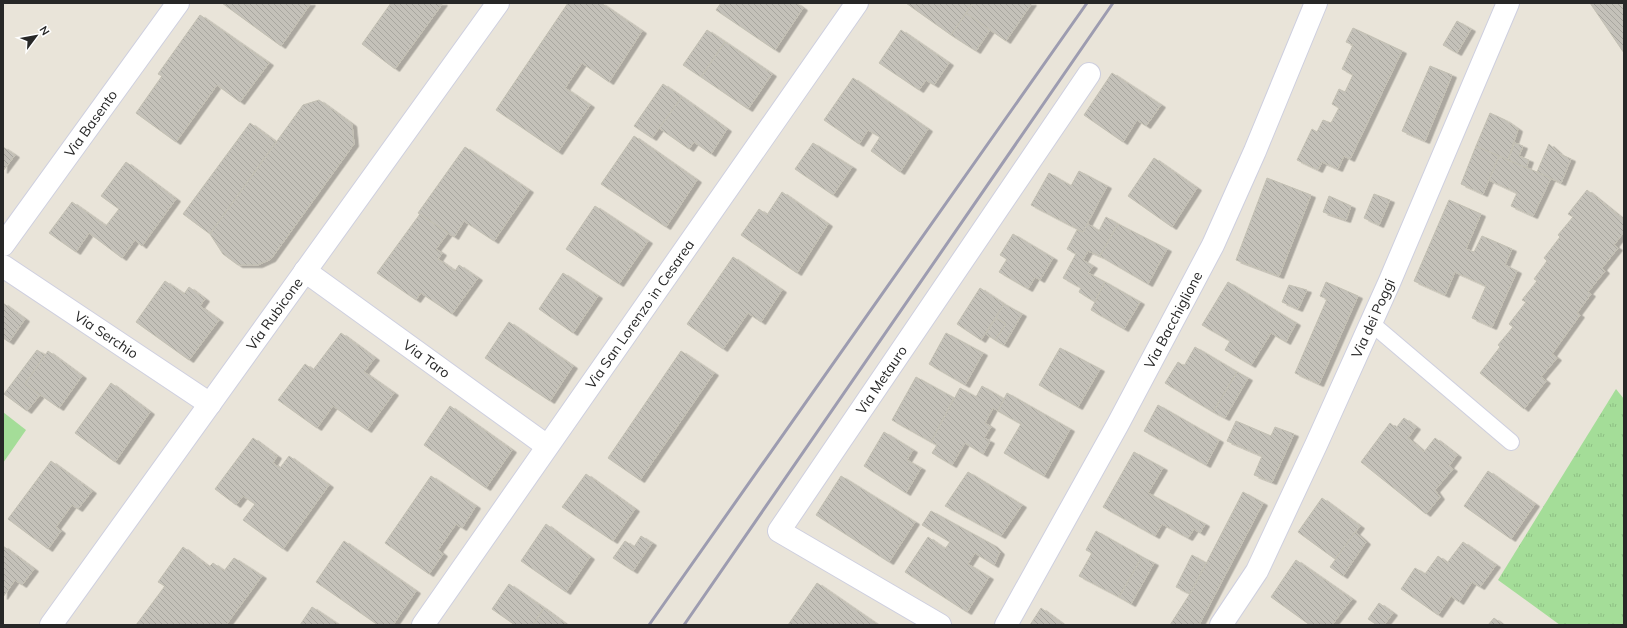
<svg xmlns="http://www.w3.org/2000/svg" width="1627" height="628" font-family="Mulish,sans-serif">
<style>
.park{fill:url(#park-tufts)}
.garden{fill:#a4dd98}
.building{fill:url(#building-back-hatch);stroke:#c3c0b3;filter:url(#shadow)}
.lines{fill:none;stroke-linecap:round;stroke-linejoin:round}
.service-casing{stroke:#cecfdf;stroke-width:18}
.minor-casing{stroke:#cecfdf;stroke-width:24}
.service{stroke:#fff;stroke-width:16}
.minor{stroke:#fff;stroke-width:22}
.rail{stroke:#9d9cb0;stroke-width:3}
.labels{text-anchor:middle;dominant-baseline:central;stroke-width:3;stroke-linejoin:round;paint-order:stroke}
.street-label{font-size:14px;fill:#272727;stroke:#fff}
</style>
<defs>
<pattern id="park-tufts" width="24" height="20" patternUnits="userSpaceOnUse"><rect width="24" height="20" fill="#a4dd98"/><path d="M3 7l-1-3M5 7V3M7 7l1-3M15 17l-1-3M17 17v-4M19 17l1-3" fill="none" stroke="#8dbe83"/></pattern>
<pattern id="building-back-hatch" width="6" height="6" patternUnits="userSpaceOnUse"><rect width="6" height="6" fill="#c4c1b9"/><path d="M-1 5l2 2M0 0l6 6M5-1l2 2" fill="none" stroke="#a8a69f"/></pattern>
<filter id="shadow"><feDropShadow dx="4.5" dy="2.5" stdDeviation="0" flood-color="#0004"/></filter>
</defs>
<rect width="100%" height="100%" fill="#e9e4d9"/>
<path class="park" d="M1616 389 1624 399V625H1560L1498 580Z"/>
<path class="garden" d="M3 412 26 430 3 463Z"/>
<path class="building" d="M222 3H311L281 46Z
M391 3H443L395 69 362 44Z
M568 3H601L642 31 609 82 582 63 565 88 590 105 558 152 496 110Z
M721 3H796L803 8 775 50 716 10Z
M906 3H973L951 35Z
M973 3H1032L1006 41 966 13Z
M1590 3H1624V53Z
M966 13 990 30 976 51 951 35Z
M200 15 269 63 240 102 217 85 176 142 136 113 162 76 158 74Z
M1457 21 1471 29 1457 53 1443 45Z
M1353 28 1402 51 1350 159 1344 156 1338 169 1322 162 1318 170 1297 160 1312 129 1317 132 1323 120 1331 123 1339 108 1332 104 1339 89 1345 92 1353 75 1342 69 1353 45 1346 42Z
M707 30 725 42 701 77 683 65Z
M901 30 949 63 934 85 926 80 919 90 879 63Z
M725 42 772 74 748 109 701 77Z
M1430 66 1452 75 1425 141 1402 131Z
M1112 73 1161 105 1146 126 1137 120 1123 142 1084 115Z
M853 78 928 129 900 172 871 151 880 137 868 130 859 144 824 120Z
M663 84 682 97 652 138 634 126Z
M682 97 727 129 711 154 694 142 689 149 659 128Z
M319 100 352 124 354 144 271 259 258 265H238L223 254 210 234 303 105Z
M1490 113 1505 120 1518 129 1508 160 1476 146Z
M250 123 276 142 210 234 183 214Z
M634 136 697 180 666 227 601 184Z
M813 143 852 167 833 195 795 169Z
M1515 143 1523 146 1519 156 1529 160 1526 168 1508 160Z
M1549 144 1560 154 1571 159 1561 183 1537 172Z
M1476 146 1499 156 1483 194 1461 184Z
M3 147 15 155 3 171Z
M465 147 529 190 494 241 464 221 454 237 418 213Z
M1499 156 1551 178 1533 216 1511 206 1517 193 1489 180Z
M1154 158 1197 188 1172 227 1128 196Z
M126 162 176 199 142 246 135 240 122 258 89 233 76 252 49 233 72 202 106 226 119 209 101 196Z
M1079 171 1107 186 1083 232 1031 205 1049 173 1071 186Z
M1267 178 1311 195 1279 276 1236 260Z
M1587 190 1624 220V232L1614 245 1618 248 1602 268 1605 271 1588 292 1591 294 1577 313 1580 315 1552 354 1557 358 1541 377 1546 381 1524 409 1480 373 1500 347 1498 345 1513 327 1509 324 1526 302 1522 300 1537 281 1534 279 1547 261 1544 258 1560 237 1558 235 1573 217 1568 214Z
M782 192 828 224 797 273 741 235 759 209 767 215Z
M1374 194 1390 200 1379 225 1364 218Z
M1329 196 1351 206 1346 220 1323 212Z
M1449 200 1481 214 1466 249 1474 252 1482 236 1512 249 1505 265 1517 271 1492 327 1472 318 1486 286 1455 272 1445 295 1414 281Z
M595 206 648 241 619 284 566 249Z
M420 214 448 233 436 249 442 253 438 259 455 271 459 265 478 278 452 314 421 293 416 300 377 273Z
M1106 217 1118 224 1100 256 1088 251 1083 260 1093 266 1088 273 1105 282 1095 302 1079 292 1081 288 1063 278 1076 254 1067 249 1077 230 1083 232 1088 224 1099 231Z
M1118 224 1167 249 1148 284 1100 256Z
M1013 234 1053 258 1040 280 1035 277 1028 289 999 272 1007 259 1000 255Z
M733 257 782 290 761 322 748 313 723 349 687 324Z
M563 273 598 296 573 333 539 309Z
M165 281 184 294 189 287 205 299 200 306 219 320 189 360 136 322Z
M1105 282 1140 302 1124 329 1091 310Z
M1228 282 1296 323 1286 342 1271 333 1251 365 1225 350 1230 341 1202 325Z
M1326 282 1358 296 1319 384 1295 373 1327 299 1320 296Z
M1289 285 1307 290 1298 309 1282 302Z
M980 288 1004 304 981 340 957 324Z
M3 303 25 319 9 342 3 338Z
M1004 304 1022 314 1004 345 995 340 1006 324 996 318Z
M996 318 1006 324 995 340 986 334Z
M509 322 573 366 550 401 485 358Z
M341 333 375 358 364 372 394 393 367 430 333 406 317 428 278 400 305 364 313 370Z
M946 333 983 353 965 385 929 364Z
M1195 347 1237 372 1213 412 1165 383 1178 362 1184 366Z
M1060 348 1100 369 1078 407 1039 385Z
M37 350 45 355 25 384 40 395 27 411 4 394Z
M48 351 82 376 59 408 25 384Z
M681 351 714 373 640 480 608 458Z
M1237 372 1248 378 1225 418 1213 412Z
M916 377 954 398 931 442 892 420Z
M111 383 150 412 115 462 75 433Z
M982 386 1004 399 998 411 993 408 985 423 991 427 984 438 990 441 983 454 965 443 952 465 932 453 937 445 931 442 960 388 976 397Z
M1007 393 1070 429 1044 476 1004 453 1021 424 998 411Z
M1158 405 1219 440 1206 465 1144 431Z
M450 406 512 450 486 488 424 445Z
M1404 418 1416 427 1408 438 1424 452 1435 438 1457 455 1449 466 1453 469 1435 490 1440 497 1426 514 1361 462 1390 423 1396 428Z
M1236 421 1271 436 1275 427 1294 434 1272 482 1254 475 1262 456 1227 441Z
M884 432 913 450 907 460 921 468 906 493 864 466Z
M253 438 277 456 273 463 280 468 289 456 329 485 283 549 243 520 255 504 243 496 236 505 215 489Z
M1134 452 1163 468 1148 493 1205 524 1200 533 1194 529 1188 538 1162 524 1155 536 1103 507Z
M51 461 92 491 78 509 72 505 56 527 61 531 48 549 8 519Z
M1488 471 1535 504 1511 539 1464 506Z
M968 472 1022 505 1001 536 945 506Z
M586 474 635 509 613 541 562 507Z
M431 476 476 506 462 528 456 524 438 550 443 554 429 574 385 543Z
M841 476 915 522 889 562 816 515Z
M1243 492 1263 503 1199 625H1170L1193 589Z
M1322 498 1360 526 1335 559 1298 532Z
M931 511 993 545 1000 552 994 565 975 553 968 564 989 577 967 612 905 572 928 537 945 549 950 542 922 525Z
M546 524 590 557 566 592 521 561Z
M1096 531 1142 557 1119 597 1079 576 1092 553 1086 550Z
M1355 532 1366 542 1343 576 1330 567Z
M641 536 652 543 633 571 613 558 625 541 634 547Z
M344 541 416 591 393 625H378L316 582Z
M1463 542 1496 565 1480 587 1472 582 1459 602 1451 596 1438 615 1401 589 1415 568 1425 574 1438 556 1447 563Z
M3 546 34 569 22 585 15 580 3 597Z
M183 547 209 567 213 563 224 571 234 558 262 576 226 625H136L165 586 158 582Z
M1192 555 1206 563 1190 594 1176 587Z
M1142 557 1154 563 1131 604 1119 597Z
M1296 560 1352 599 1332 625H1310L1271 597Z
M817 583 878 625H788Z
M509 584 544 608 533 625H515L492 609Z
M1379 603 1393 613 1384 625H1377L1368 619Z
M312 607 339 625H300Z
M544 608 567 625H533Z
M1041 608 1064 625H1030Z
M1494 618 1503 625H1488Z"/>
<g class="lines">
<g class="service-casing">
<path id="service" d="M1371 323 1511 442"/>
</g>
<g class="minor-casing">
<g id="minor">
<path id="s1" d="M3 245 178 3"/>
<path id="s2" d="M3 266 210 404"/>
<path id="s3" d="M305 271 547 446"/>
<path id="s4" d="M51 625 498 3"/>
<path id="s5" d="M423 625 857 3"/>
<path id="s6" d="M940 625 779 531 1089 74"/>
<path id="s7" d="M1006 625 1118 424 1213 245 1255 151 1316 3"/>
<path id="s8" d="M1221 625 1257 571 1316 445 1389 283 1508 3"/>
</g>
</g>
<use href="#service" class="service"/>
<use href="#minor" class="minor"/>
<path class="rail" d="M649 625 1087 3
M684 625 1113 3"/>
</g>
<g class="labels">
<g class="street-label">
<text stroke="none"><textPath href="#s1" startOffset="150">Via Basento</textPath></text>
<text stroke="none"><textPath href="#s4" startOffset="383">Via Rubicone</textPath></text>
<text stroke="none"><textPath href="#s5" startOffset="379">Via San Lorenzo in Cesarea</textPath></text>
<text stroke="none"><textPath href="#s8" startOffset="343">Via dei Poggi</textPath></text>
<text stroke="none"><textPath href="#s7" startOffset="348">Via Bacchiglione</textPath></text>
<text stroke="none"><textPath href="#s2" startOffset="124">Via Serchio</textPath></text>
<text stroke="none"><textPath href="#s3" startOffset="150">Via Taro</textPath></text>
<text stroke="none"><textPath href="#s6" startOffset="369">Via Metauro</textPath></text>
</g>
</g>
<rect width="1627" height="628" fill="none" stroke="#272727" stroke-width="8"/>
<g transform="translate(36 36) rotate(58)" stroke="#ffffff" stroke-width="3" paint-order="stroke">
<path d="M0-3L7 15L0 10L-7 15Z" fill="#272727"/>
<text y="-6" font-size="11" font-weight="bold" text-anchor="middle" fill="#272727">N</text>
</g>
</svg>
